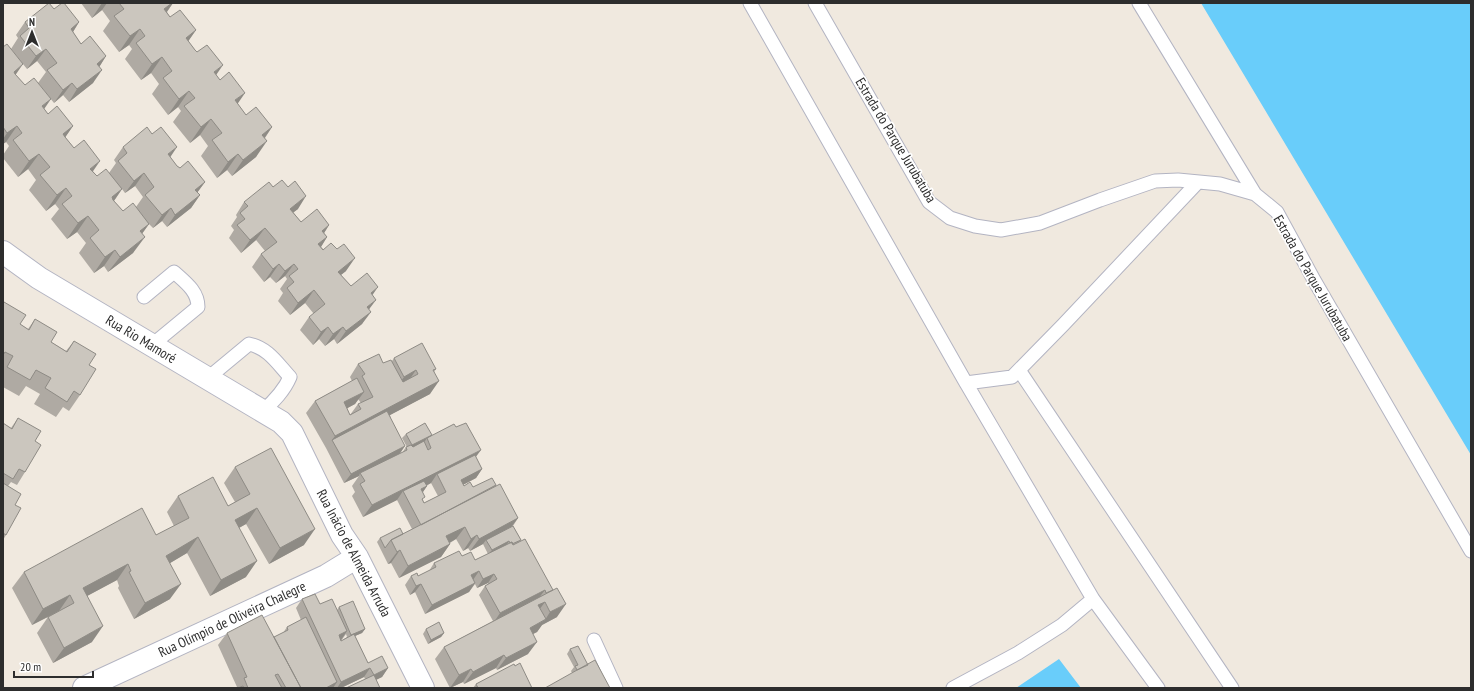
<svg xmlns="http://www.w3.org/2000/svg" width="1474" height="691" font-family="'PT Sans Narrow',sans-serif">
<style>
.water{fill:#69cdfa}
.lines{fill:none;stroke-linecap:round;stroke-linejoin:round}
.service-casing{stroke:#b3b4c2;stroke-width:15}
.minor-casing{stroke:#b3b4c2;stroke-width:24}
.service{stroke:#fff;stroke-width:13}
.minor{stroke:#fff;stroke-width:22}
.wall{fill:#afaaa3;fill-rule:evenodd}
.shaded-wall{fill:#8e8b85}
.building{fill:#cbc6be;stroke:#8e8b85}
.labels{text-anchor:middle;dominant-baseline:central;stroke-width:3.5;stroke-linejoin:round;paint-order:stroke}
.street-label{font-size:14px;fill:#2d2d2d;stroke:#fff}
</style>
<rect width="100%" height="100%" fill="#f0e9df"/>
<path class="water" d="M1201 3H1471V455Z
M1059 659 1081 688H1016Z"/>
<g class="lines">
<g class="service-casing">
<path id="service" d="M750 3 966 383 1012 377 1063 325 1198 182
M815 3 929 202 950 218 975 226 1001 230 1040 223 1100 200 1155 181 1178 180 1220 184 1255 194 1277 212 1314 280 1471 551
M1139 3 1255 194
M144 297 174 272C185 282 198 291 198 307L152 345
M1019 370 1232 688
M208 378 249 344C268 348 277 363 290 377 284 391 274 401 263 411
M966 383 1093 599 1158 688
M594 640 616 688
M953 688 1018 653 1062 625 1093 599"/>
</g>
<g class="minor-casing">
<path id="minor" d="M3 252 39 278 281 422 292 433 342 535 357 557 423 688
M84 688 326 576 357 557"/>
</g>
<use href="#service" class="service"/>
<use href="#minor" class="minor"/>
</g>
<path class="wall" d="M81 3H173L167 12 170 17 196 30 188 41 195 50 216 75 246 115 272 127 265 138 256 157 232 176 227 170 217 178 201 156 208 146 200 135 190 143 173 122 181 111 178 107 168 115 152 94 159 84 151 73 141 80 125 59 132 49 129 45 119 52 103 31 110 21 102 10 92 18Z
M54 9 79 22 73 32 81 44 106 56 99 67 93 83 69 102 63 95 54 103 38 83 46 72 37 61 27 69 11 49 18 38 16 35 25 22Z
M3 47 16 75 48 114 73 126 65 137 97 176 109 173 116 163 114 160 123 147 170 157 177 166 205 182 197 193 200 195 191 208 167 227 162 221 153 228 149 224 142 234 133 253 108 272 104 266 94 273 79 253 86 243 77 232 67 239 51 219 59 209 55 204 46 211 29 190 36 180 28 169 18 177 3 158V155L9 146 6 142 3 144ZM135 186 143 197 136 207 123 211 114 201 122 189 125 193Z
M273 187 298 209 293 212 301 222 329 225 324 233 327 237 321 247 346 271 341 275 351 286 372 295 369 310 362 324 337 344 334 339 325 346 319 339 313 345 300 330 309 317 314 314 305 303 290 315 278 301 283 293 280 289 287 279 285 276 276 283 270 277 264 282 252 267 261 254 265 251 256 240 241 253 229 238 234 230 231 226 237 217 236 215 244 202Z
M3 303 20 324 28 329 35 319 51 342 66 351 74 341 89 365 80 395 69 411 63 407 56 417 34 404 40 394 26 386 19 396 3 387Z
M394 358 436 369 434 372 430 394 390 415 400 454 402 453 406 447H407L402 438 406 434 432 435 431 436 476 457 482 469 476 478 463 485 464 486 473 487 496 485 518 518 513 526 521 540 519 542 525 539 557 617 542 625 537 632 533 634 528 654 497 670 496 668 464 684 463 682 450 688 435 659 444 647 493 621 479 595 485 586 488 584V583L477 588 475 584 469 592 425 614 415 592 410 595 405 585 411 576H418L429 571 434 563 462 556 475 560 488 554 483 544 470 551 468 548 463 551 456 539 450 543V544L441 557 399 578 391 563 388 564 377 542 380 538 403 534 412 529 397 500 363 517 352 496 355 492 352 486 359 476 344 483 326 448 306 413 315 401 352 381 350 377 358 364 383 363 392 361ZM358 399 361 403 358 404 350 415 347 408 355 404ZM431 483 438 496 424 503 423 500 422 493 427 486H426Z
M18 418 35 441 25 472 17 485 11 482 8 486 15 505 6 535 3 540V423L11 428Z
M235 467 304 545 269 564 246 524 239 528 246 577 210 596 187 553 170 563V599L134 619 118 588 119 586 117 580 87 596 92 642 53 663 37 633 48 617 54 614 32 625 12 588 24 572 156 535 174 526 167 512 178 496 228 506 235 502 224 483Z
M302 599 337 610 339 607 365 629 362 633 355 636 368 663 388 668 382 677 376 680 365 679 364 677 341 688H334V687L333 688H237V687L218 645 227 633 274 637 283 633 287 627 301 620 296 608ZM346 634 347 637 341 641Z
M426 629 444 633 441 637 428 644 423 634Z
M570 649 588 665 572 673 571 671 574 667 567 654Z
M515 666 532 688H473L476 684Z"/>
<path class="shaded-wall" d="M102 3H107L102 10 92 18Z
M172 3H173L163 17 164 9Z
M79 22 71 35V29Z
M140 29 129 45 119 52 130 36Z
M196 30 185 46 186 38Z
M46 49 37 61 27 69 36 56Z
M106 56 98 69 97 64Z
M162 57 151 73 141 80 152 64Z
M23 64 12 80 14 72Z
M223 65 212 81 214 72Z
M102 70 93 83 69 102 77 89Z
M72 83 63 95 54 103 63 90Z
M189 91 178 107 168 115 179 99Z
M245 93 234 109 235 100Z
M51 99 40 115 42 106Z
M211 119 200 135 190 143 201 127Z
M17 126 6 142 3 144V139L7 133Z
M73 126 62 142 63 134Z
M272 127 261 143 262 135Z
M267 141 256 157 232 176 243 160Z
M177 147 169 159 168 154Z
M39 154 28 169 18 177 29 161Z
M238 154 227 170 217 178 228 162Z
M100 161 89 177 90 169Z
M144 173 135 186 125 193 134 181Z
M205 182 196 194 195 190Z
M66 188 55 204 46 211 57 195Z
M122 189 111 205 112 197Z
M200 195 191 208 167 227 175 215Z
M306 196 298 209 281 222 290 209Z
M171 208 162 221 153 228 162 215Z
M88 216 77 232 67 239 78 223Z
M149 224 138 239 140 231Z
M329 225 321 238 322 231Z
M265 228 256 240 241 253 250 240Z
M145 237 133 253 108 272 120 257Z
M327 237 319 250 318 244Z
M115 250 104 266 94 273 105 257Z
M355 258 346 271 329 284 338 272Z
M279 264 270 277 264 282 273 269Z
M294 264 285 276 276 283 285 271Z
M378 287 369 300 371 293Z
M314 290 305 303 290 315 298 303Z
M376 300 367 312V307Z
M371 312 362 324 337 344 346 331Z
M328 327 319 339 313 345 321 332Z
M343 327 334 339 325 346 333 334Z
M416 370 407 383 395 389 404 377Z
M439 381 430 394 335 444 332 440 335 436Z
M364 392 355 404 335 415 344 402Z
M432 435 428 440 427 438 425 441 409 450 412 445Z
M405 446 399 455 360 473 359 476 344 483 351 474Z
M481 450 472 462 437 474 431 483 406 496 403 491 397 500 363 517 372 505Z
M482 469 476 478 455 489 461 480Z
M427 486 421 495V489Z
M257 508 246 524 224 536 235 520Z
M518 518 509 530 486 540 483 544 470 551 479 539Z
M465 527 456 539 438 549 446 536Z
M315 529 304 545 269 564 280 548Z
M477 535 468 548 463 551 471 539Z
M198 537 187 553 155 572 166 556Z
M509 541 506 546 488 555 492 550Z
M450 544 441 557 399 578 408 566Z
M400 550 391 563 388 564 397 552Z
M257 561 246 577 210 596 221 580Z
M128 564 117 580 74 603 83 588Z
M479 571 473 580 471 575Z
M494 574 488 583 477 588 483 579Z
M475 583 469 592 425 614 432 605Z
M181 584 170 599 134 619 145 603Z
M421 584 415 592 410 595 416 586Z
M545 590 538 599 494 622 500 613Z
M70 595 59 611 32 625 43 609Z
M545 602 536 614 538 605Z
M566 604 557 617 542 625 537 632 521 640 530 628 545 620 550 612Z
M103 626 92 642 53 663 64 648Z
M365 629 362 633 348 639 351 635Z
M347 631 341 640 332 644 339 635Z
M444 633 441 637 428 644 431 640Z
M537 642 528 654 497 670 506 658Z
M504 655 496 668 464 684 473 672Z
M370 668 364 677 341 688H337L341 682Z
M388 668 382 677 367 684 374 675Z
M471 669 463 682 450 688 459 675Z
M337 682 333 688H326Z"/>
<path class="building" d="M49 3 54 9 62 3H64L79 22 71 29 81 44 90 36 106 56 97 64 102 70 77 89 72 83 63 90 47 70 57 63 46 49 36 56 20 36 29 28 25 22Z
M119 3H172L164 9 170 17 180 10 196 30 186 38 195 50 197 52 207 45 223 65 214 72 220 80 229 72 245 93 235 100 246 115 256 107 272 127 262 135 267 141 243 160 238 154 228 162 212 140 222 133 211 119 201 127 184 106 195 98 189 91 179 99 163 78 172 71 162 57 152 64 136 43 145 36 140 29 130 36 114 16 124 9Z
M7 44 23 64 14 72 15 74 25 85 34 78 51 99 42 106 48 114 57 106 73 126 63 134 65 137 74 148 84 140 100 161 90 169 97 176 106 169 122 189 112 197 113 200 123 211 133 203 149 224 140 231 145 237 120 257 115 250 105 257 90 238 99 230 88 216 78 223 62 204 72 196 66 188 57 195 40 175 50 167 39 154 29 161 13 140 22 133 17 126 7 133 3 127V47Z
M147 127 152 134 161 127 177 147 168 154 177 166 180 168 188 161 205 182 195 190 200 195 175 215 171 208 162 215 145 195 154 187 144 173 134 181 118 161 127 153 123 147Z
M282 180 288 187 295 181 306 196 290 209 301 222 317 209 329 225 322 231 327 237 318 244 323 250 331 243 337 249 344 244 355 258 338 272 351 286 367 273 378 287 371 293 376 300 367 307 371 312 346 331 343 327 333 334 328 327 321 332 309 317 325 304 314 290 298 303 287 288 294 282 289 276 298 269 294 264 285 271 279 264 273 269 261 254 277 242 265 228 250 240 237 225 245 219 240 213 248 206 244 202 269 182 273 187Z
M4 302 26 315 20 324 29 330 35 319 57 332 51 342 67 352 74 341 96 354 89 365 96 369 80 395 74 391 67 402 45 388 51 378 36 370 30 380 7 367 13 356 5 352 3 355V304Z
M422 343 436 369 433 370 439 381 335 436 315 401 357 378 364 392 344 402 350 415 361 409 358 404 373 397 362 376 365 374 358 364 379 354 383 363 391 360 403 382 418 374 416 370 404 377 394 358Z
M387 411 405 446 351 474 332 440Z
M18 418 41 431 35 441 41 445 25 472 19 469 13 479 3 473V423L12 429Z
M425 423 432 435 412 445 406 434Z
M466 423 481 450 372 505 360 484 365 481 360 473 407 450 406 447 411 445 413 447 424 441 428 450 431 448 427 438 454 424 456 427Z
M271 448 315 529 280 548 257 508 235 520 257 561 221 580 198 537 166 556 181 584 145 603 129 572 131 571 128 564 83 588 103 626 64 648 48 617 74 603 70 595 43 609 24 572 142 508 156 535 189 518 178 496 213 477 228 506 250 494 235 467Z
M475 455 482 469 461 480 464 486 470 482 473 487 492 478 496 485 421 525 403 491 424 481 427 486 421 489 425 497 422 499 424 503 446 492 437 474Z
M3 483 21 494 15 505 21 508 6 535 3 533Z
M500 484 518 518 479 539 477 535 471 539 465 527 446 536 450 544 408 566 400 550 397 552 391 540Z
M513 526 521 540 512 544V542L510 543 509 541 492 550 486 540Z
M400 528 403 534 391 540 385 548 380 538Z
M525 539 553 590 546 593 545 590 500 613 485 586 497 579 494 574 483 579 479 571 471 575 475 583 432 605 421 584 416 586 411 576 417 573 418 576 436 567 434 563 459 551 462 556 471 552 475 560 512 542 513 545Z
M557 588 566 604 550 612 545 602 538 605 546 619 530 628 537 642 506 658 504 655 473 672 471 669 459 675 444 647Z
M315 594 320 604 332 599 347 631 339 635 341 641 354 634 368 663 382 656 388 668 374 675 370 668 341 682 302 599Z
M353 601 365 629 351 635 339 607Z
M262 615 301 688H286L278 674 275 675 282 688H248L244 678 247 677 227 633Z
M306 617 337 682 326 688H301L274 637 288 630 287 627Z
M439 622 444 633 431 640 426 629Z
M578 646 588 665 577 670 575 666 578 665 570 649Z
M595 660 610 688H545Z
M520 663 532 688H478L476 684 514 664 515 666Z
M374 675 380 688H346Z
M243 686 244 688H238Z"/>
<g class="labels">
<g class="street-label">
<text transform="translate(896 140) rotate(59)">Estrada do Parque Jurubatuba</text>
<text transform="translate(1313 278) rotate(60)">Estrada do Parque Jurubatuba</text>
<text transform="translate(141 339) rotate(31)">Rua Rio Mamoré</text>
<text transform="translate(354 553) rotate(62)">Rua Inácio de Almeida Arruda</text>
<text transform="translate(232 619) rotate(-25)">Rua Olímpio de Oliveira Chalegre</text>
</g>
</g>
<rect width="1474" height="691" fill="none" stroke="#2d2d2d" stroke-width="8"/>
<g transform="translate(32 32)" stroke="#ffffff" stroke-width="3" paint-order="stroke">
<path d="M0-3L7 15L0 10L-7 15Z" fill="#2d2d2d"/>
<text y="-6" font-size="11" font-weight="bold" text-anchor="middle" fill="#2d2d2d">N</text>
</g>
<path d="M14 671v6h79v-6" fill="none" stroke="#2d2d2d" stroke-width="2"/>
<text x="20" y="671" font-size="12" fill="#2d2d2d" stroke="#ffffff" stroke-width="3" paint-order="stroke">20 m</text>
</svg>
